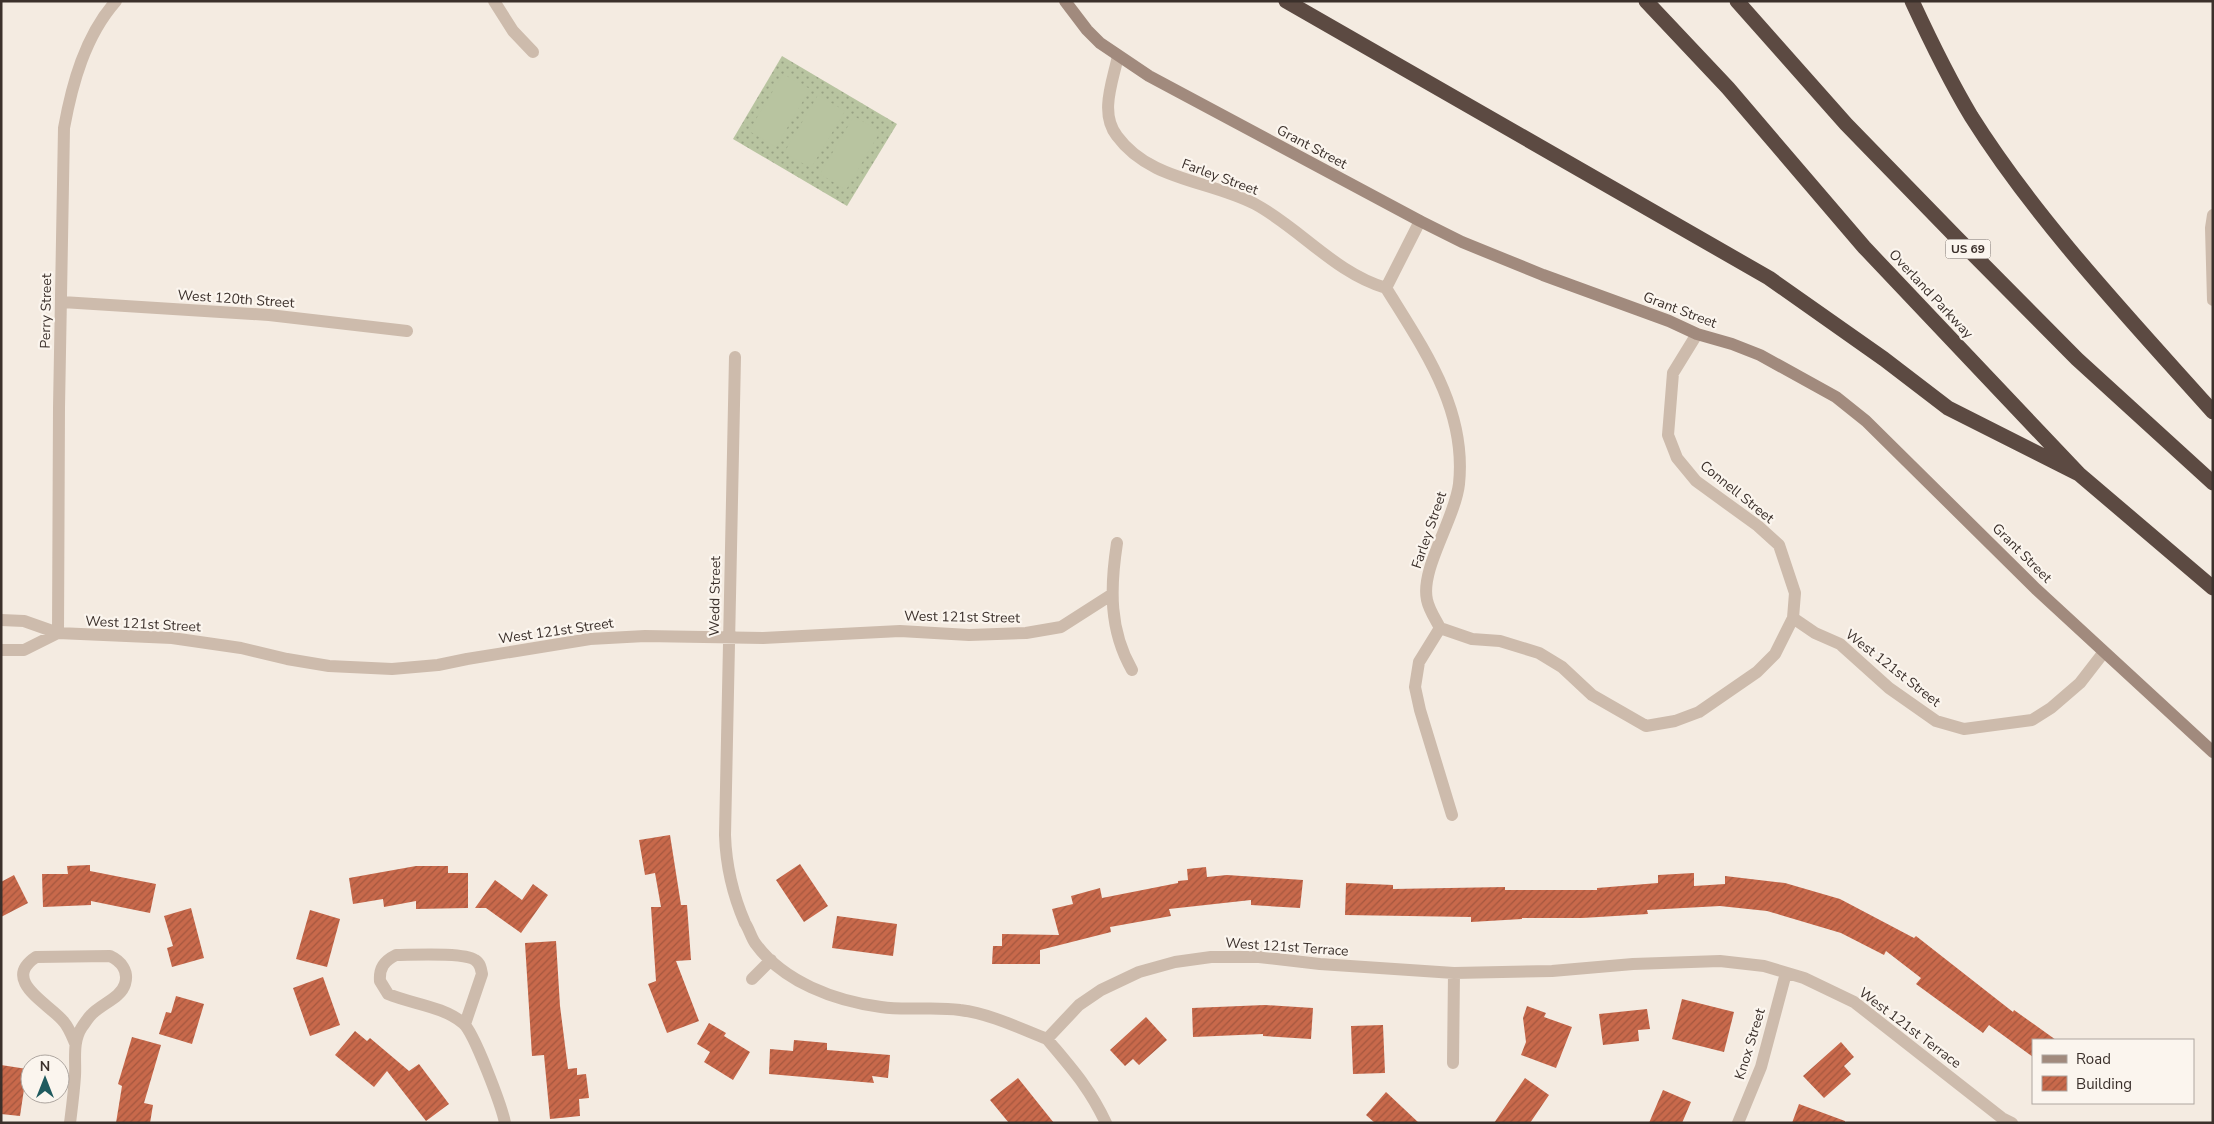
<svg xmlns="http://www.w3.org/2000/svg" width="2214" height="1124" font-family="'Nunito Sans',sans-serif">
<style>
.grass{fill:url(#grass-dots)}
.garden{fill:#b8c4a0}
.building{fill:url(#building-hatch)}
.lines{fill:none;stroke-linecap:round;stroke-linejoin:round}
.street{stroke:#cdbbac;stroke-width:12}
.secondary{stroke:#a18a7d;stroke-width:12}
.highway{stroke:#5c4a42;stroke-width:15}
.labels{text-anchor:middle;dominant-baseline:central;stroke-width:4.5;stroke-linejoin:round;paint-order:stroke}
.shield{fill:#fbf5ee;stroke:#756b66;stroke-width:1}
.shield-label{font-size:12px;font-weight:bold;fill:#3b302b}
.street-label{font-size:14px;fill:#3b302b;stroke:#fbf5ee}
</style>
<defs>
<pattern id="grass-dots" width="8" height="8" patternUnits="userSpaceOnUse" patternTransform="scale(1.25)"><rect width="8" height="8" fill="#b8c4a0"/><path d="M2 2h.1M6 6h.1" fill="none" stroke="#97a083" stroke-width="1.8" stroke-linecap="round"/></pattern>
<pattern id="building-hatch" width="6" height="6" patternUnits="userSpaceOnUse" patternTransform="scale(1.25)"><rect width="6" height="6" fill="#c8694b"/><path d="M-1 1l2-2M0 6l6-6M5 7l2-2" fill="none" stroke="#a4573f"/></pattern>
</defs>
<rect width="100%" height="100%" fill="#f4ebe1"/>
<path class="grass" d="M782 56 897 124 847 206 733 139Z"/>
<path class="garden" d="M783 74 810 89 776 147 749 131Z
M818 95 845 111 811 168 784 153Z
M854 116 880 132 846 190 820 174Z"/>
<path class="building" d="M670 835 681 905H687L691 960 676 961 699 1021 667 1033 648 984 656 981 651 907H661L655 873 645 875 639 840Z
M800 864 828 906 804 922 776 880Z
M90 865V871L156 884 150 913 91 901V905L43 907 42 874H68L67 866Z
M416 866H448V873H468V908L416 909V901L384 907 383 899 353 904 349 878Z
M1206 867 1207 877 1227 875 1303 880 1300 908 1251 905V900L1169 909 1171 916 1110 927 1111 932 1040 950V964H992L993 946H1002V934L1059 935 1052 909 1073 904 1071 896 1100 888 1102 898 1178 883V881L1188 880 1187 869Z
M1694 873V886L1725 884V876L1785 883 1840 899 1914 938 1916 936 2013 1012 2014 1010 2056 1040H2033V1057L1989 1025 1983 1033 1916 984 1921 978 1886 951 1884 955 1841 933 1767 911 1720 906 1647 910 1648 914 1582 918H1522V919L1471 922V917L1345 915 1346 883 1393 885V889L1505 887V890H1597V888L1658 883V875Z
M14 875 28 903 1 917V882Z
M495 880 522 900 533 884 548 895 521 933 486 908H475Z
M191 908 204 958 172 967 167 948 173 946 164 916Z
M310 910 340 919 327 967 296 959Z
M837 916 897 924 893 956 832 948Z
M556 941 560 1006 568 1069 577 1068V1075L586 1074 589 1098 579 1099 580 1116 550 1119 544 1055 532 1056 525 943Z
M323 977 340 1025 310 1036 293 988Z
M176 996 204 1004 192 1044 159 1034 166 1012 171 1013Z
M1682 999 1734 1012 1724 1052 1672 1039Z
M1265 1005 1313 1008 1311 1039 1263 1036V1034L1193 1037 1192 1008Z
M1527 1006 1546 1013 1544 1017 1572 1027 1556 1068 1521 1055 1526 1042 1523 1018Z
M1647 1009 1650 1029 1638 1030 1639 1041 1603 1045 1599 1014Z
M1146 1017 1167 1040 1139 1065 1133 1059 1125 1066 1110 1050Z
M709 1023 726 1033 724 1036 750 1052 733 1080 704 1062 710 1052 697 1044Z
M1383 1025 1385 1073 1353 1074 1351 1026Z
M355 1031 367 1041 370 1038 409 1071 419 1064 449 1104 426 1121 387 1071 374 1087 335 1055Z
M132 1037 161 1045 144 1103 153 1105 150 1123H116L122 1086 118 1084Z
M794 1040 827 1043V1050L890 1055 888 1078 872 1076 874 1083 769 1074 770 1049 793 1051Z
M1841 1042 1854 1057 1844 1066 1851 1074 1824 1098 1803 1076Z
M1 1065 27 1069 20 1116 1 1114Z
M1018 1078 1054 1123H1009L990 1100Z
M1525 1078 1549 1095 1530 1123H1494Z
M1663 1090 1691 1102 1682 1123H1649Z
M1386 1092 1419 1123H1375L1366 1115Z
M1799 1104 1845 1121V1123H1792Z"/>
<g class="lines">
<path class="street" d="M494 1 513 31 533 52
M1118 56C1113 81 1099 113 1117 136 1150 181 1209 180 1255 204 1301 229 1335 273 1386 288 1423 348 1467 409 1459 484 1455 519 1420 569 1427 600 1429 610 1436 620 1440 628
M2213 215 2211 228 2213 300
M1386 288 1420 221
M62 302 269 315 407 331
M735 357 725 835C726 866 732 893 745 923 749 929 751 937 755 943 783 982 835 1001 881 1007 907 1011 934 1006 960 1010 991 1014 1019 1028 1047 1039L1079 1005 1101 990 1139 972 1175 962 1211 957H1259L1320 964 1454 973 1552 971 1633 964 1720 961 1764 966 1804 978 1854 1002 2002 1118 2012 1123
M1117 543C1110 588 1109 630 1132 670
M1793 618 1815 633 1840 644 1889 688 1936 721 1964 729 2032 720 2051 708 2080 683 2104 652
M1 620 24 621 58 633 172 638 241 648 287 659 329 666 392 669 438 665 467 659 590 639 645 636 763 638 900 631 969 635 1026 633 1061 627 1111 595
M1440 628 1472 639 1500 641 1539 653 1562 667 1592 695 1646 726 1675 721 1699 712 1757 672 1775 654 1793 618 1795 593 1779 545 1758 526 1696 481 1677 458 1668 435 1673 373 1697 334
M1440 628 1419 662 1415 687 1420 710 1452 815
M58 633 59 408 64 128C72 84 85 36 116 1
M1 650H24L58 633
M752 979 771 960
M465 1024 482 974C481 968 480 963 475 960 464 952 412 955 396 955 384 961 379 968 380 981L388 994C412 1004 442 1006 463 1023 474 1032 502 1107 505 1123
M1047 1039C1072 1069 1089 1087 1106 1123
M1453 1063 1454 973
M70 1123C72 1107 74 1092 75 1076 76 1060 72 1042 82 1027 85 1023 88 1018 91 1015 101 1004 121 998 125 984 129 971 121 961 110 956L36 957C0 981 50 1004 64 1022 69 1028 72 1036 75 1043
M1738 1123 1761 1067 1786 973"/>
<path class="secondary" d="M1065 1 1087 30 1100 43 1149 76 1420 221 1462 242 1543 275 1669 321 1697 334 1732 344 1760 355 1836 397 1866 421 2036 589 2213 752"/>
<path class="highway" d="M1286 1 1769 278 1884 359 1948 408 2079 474
M1646 1 1728 88 1864 247 2079 474 2213 588
M1737 1 1846 124 1956 237 2077 359 2213 483
M1912 1C1930 40 1949 79 1971 116 2037 221 2130 319 2213 412"/>
</g>
<g class="labels">
<rect class="shield" x="1945.5" y="239.5" width="45" height="19" rx="4"/>
<g class="shield-label">
<text x="1968" y="249">US 69</text>
</g>
<g class="street-label">
<text transform="translate(1312 147) rotate(28)">Grant Street</text>
<text transform="translate(1220 177) rotate(20)">Farley Street</text>
<text transform="translate(1931 294) rotate(47)">Overland Parkway</text>
<text transform="translate(236 299) rotate(4)">West 120th Street</text>
<text transform="translate(1680 310) rotate(21)">Grant Street</text>
<text transform="translate(46 311) rotate(-89)">Perry Street</text>
<text transform="translate(1737 492) rotate(39)">Connell Street</text>
<text transform="translate(1429 530) rotate(-71)">Farley Street</text>
<text transform="translate(2022 553) rotate(45)">Grant Street</text>
<text transform="translate(715 596) rotate(-89)">Wedd Street</text>
<text transform="translate(962 617) rotate(1)">West 121st Street</text>
<text transform="translate(143 624) rotate(3)">West 121st Street</text>
<text transform="translate(556 631) rotate(-8)">West 121st Street</text>
<text transform="translate(1893 668) rotate(38)">West 121st Street</text>
<text transform="translate(1287 947) rotate(4)">West 121st Terrace</text>
<text transform="translate(1910 1028) rotate(37)">West 121st Terrace</text>
<text transform="translate(1750 1044) rotate(-73)">Knox Street</text>
</g>
</g>
<rect width="2214" height="1124" fill="none" stroke="#3b302b" stroke-width="5"/>
<rect x="2032" y="1039" width="162" height="65" fill="#fbf5ee" stroke="#aea6a0"/>
<rect x="2042" y="1055" width="25" height="8" fill="#a18a7d" stroke="#aea6a0"/>
<text x="2076" y="1064" font-size="15" fill="#3b302b">Road</text>
<rect x="2042" y="1076" width="25" height="15" fill="url(#building-hatch)" stroke="#aea6a0"/>
<text x="2076" y="1089" font-size="15" fill="#3b302b">Building</text>
<g transform="translate(45 1079)"><circle r="24" fill="#fbf5ee" stroke="#aea6a0"/>
<path d="M0-4L9 19L0 12L-9 19Z" fill="#1f5a5e"/>
<text y="-8" font-size="14" font-weight="bold" text-anchor="middle" fill="#3b302b">N</text>
</g>
</svg>
